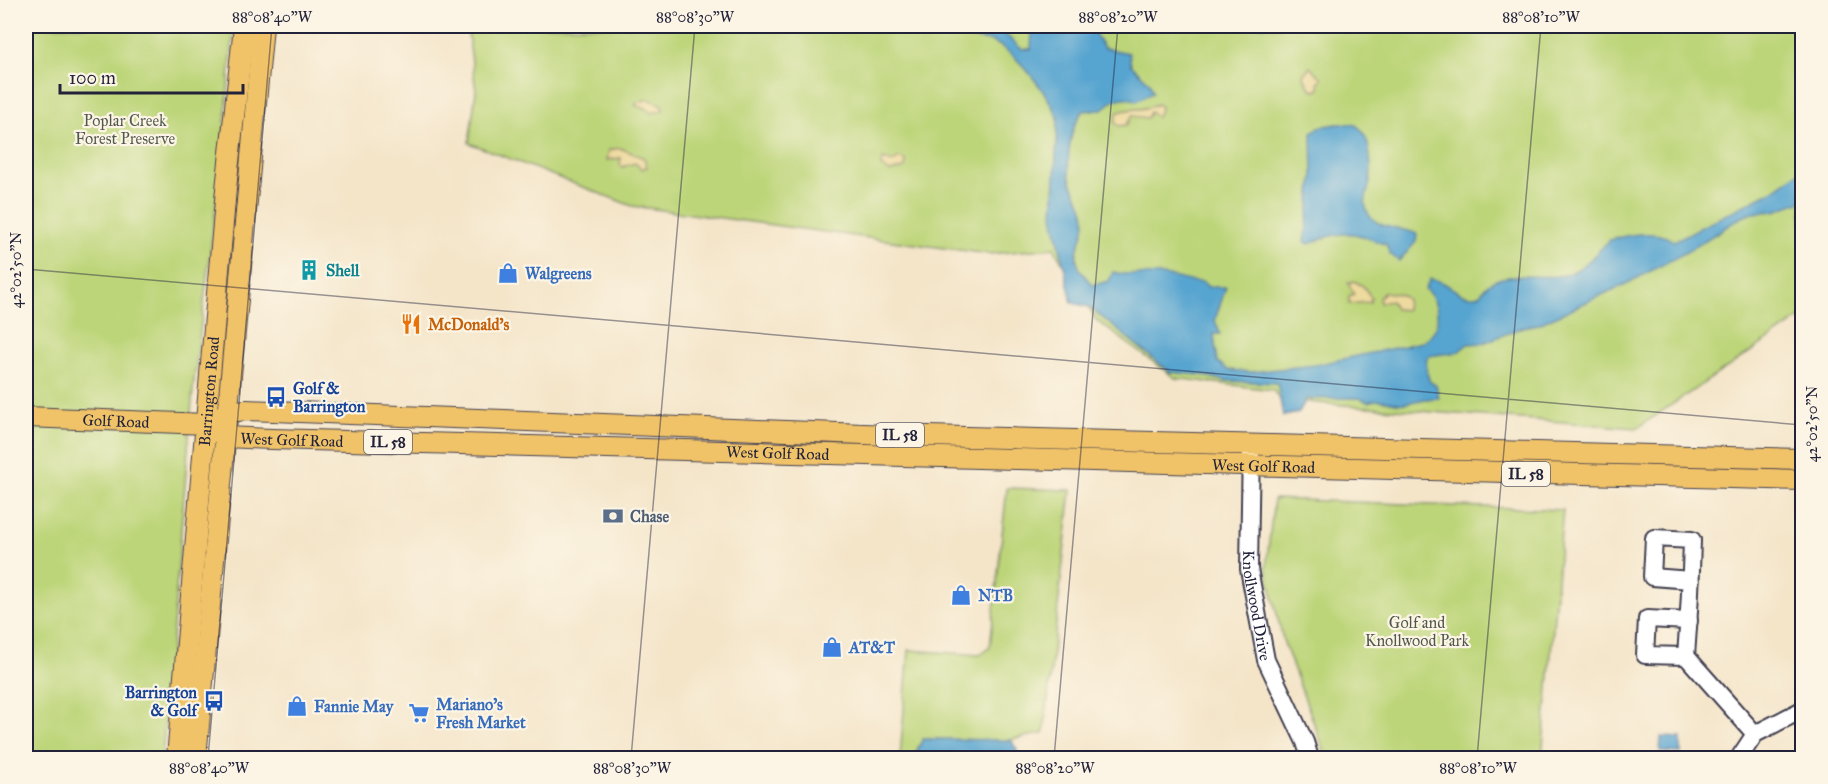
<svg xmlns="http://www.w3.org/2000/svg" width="1828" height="784" font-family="'IM FELL Great Primer',serif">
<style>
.green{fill:#bdd579;stroke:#707c5a;stroke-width:1.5}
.sand{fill:#eeda9e;stroke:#887e6c;stroke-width:1.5}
.water{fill:#57a4d0;stroke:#3c6386;stroke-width:1.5}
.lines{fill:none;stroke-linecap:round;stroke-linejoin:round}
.stream{stroke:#57a4d0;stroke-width:4}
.minor-casing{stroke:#423f50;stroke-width:20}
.major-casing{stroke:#423f50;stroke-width:22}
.minor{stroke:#fff;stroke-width:16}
.major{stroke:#f1c369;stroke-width:20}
.ticks{fill:none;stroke:#22223b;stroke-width:1.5;stroke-opacity:0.45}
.labels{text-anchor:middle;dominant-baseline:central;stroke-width:4.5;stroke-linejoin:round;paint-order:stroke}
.shield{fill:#fcf5e5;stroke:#63616e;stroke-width:1.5}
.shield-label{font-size:15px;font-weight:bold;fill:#22223b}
.park-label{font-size:16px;fill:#50584e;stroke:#fcf5e5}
.culture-label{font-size:16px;font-weight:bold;fill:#0d838f;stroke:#fcf5e5;text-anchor:start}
.shop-label{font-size:16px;font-weight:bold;fill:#366cbe;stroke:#fcf5e5;text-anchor:start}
.food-label{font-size:16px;font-weight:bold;fill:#c56008;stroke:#fcf5e5;text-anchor:start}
.transit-label{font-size:16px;font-weight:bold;fill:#164399;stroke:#fcf5e5;text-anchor:start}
.street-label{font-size:16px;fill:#22223b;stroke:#fcf5e5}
.service-label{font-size:16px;font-weight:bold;fill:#4e5e75;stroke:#fcf5e5;text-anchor:start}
.neatline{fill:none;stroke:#22223b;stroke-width:2}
.ticks-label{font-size:15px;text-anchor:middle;fill:#22223b}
</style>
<rect width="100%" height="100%" fill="#fcf5e5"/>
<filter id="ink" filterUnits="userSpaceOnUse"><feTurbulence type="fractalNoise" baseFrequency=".0167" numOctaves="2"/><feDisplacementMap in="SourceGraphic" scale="12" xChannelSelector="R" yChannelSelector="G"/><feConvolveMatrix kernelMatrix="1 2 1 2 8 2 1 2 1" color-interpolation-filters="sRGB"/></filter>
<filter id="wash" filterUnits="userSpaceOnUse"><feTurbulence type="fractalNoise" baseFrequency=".008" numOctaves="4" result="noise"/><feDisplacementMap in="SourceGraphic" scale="24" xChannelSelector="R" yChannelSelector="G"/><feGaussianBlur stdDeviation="1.35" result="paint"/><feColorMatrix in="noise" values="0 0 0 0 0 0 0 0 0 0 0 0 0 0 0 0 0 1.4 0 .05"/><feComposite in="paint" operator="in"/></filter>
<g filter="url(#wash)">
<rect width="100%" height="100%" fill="#f4e5c9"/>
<path class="green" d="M26 26H234L221 165 193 389 162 758H26Z
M467 26H1802V317L1637 428 1280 400 1273 390 1175 378 1096 320 1054 248 989 254 632 206 469 143 476 91Z
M1007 488 1071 490 1044 733 1011 740 923 739 917 750 916 758H900L909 650 980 655 990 647Z
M1274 499 1563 510 1542 758H1327L1283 640 1266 568Z"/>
<path class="sand" d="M1310 67 1322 78 1318 83 1320 89 1316 91 1310 88 1303 75Z
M648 99 662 105 663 110 651 113 646 108 636 106V103Z
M1157 104 1161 106 1157 117 1150 112 1147 118 1132 116 1126 125 1119 126 1115 123 1117 113C1130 107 1143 112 1157 104Z
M620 148 644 158 647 167 642 169 635 163 622 167 620 164 621 158 607 160 609 150Z
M899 158 906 161 905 168 890 172 881 166 883 159 893 162Z
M1354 281 1363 286 1371 297 1370 302 1349 304V296L1354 294 1348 283Z
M1384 292 1399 294 1407 299 1406 310 1395 309 1391 301 1380 303 1379 298Z"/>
<path class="water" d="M1042 26H1090L1104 48 1129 53 1131 65 1150 83 1153 92 1137 101C1124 94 1111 100 1103 110L1083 111C1070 126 1066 158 1070 178 1073 192 1084 202 1085 217 1087 247 1060 253 1093 285L1109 281 1113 272C1129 276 1145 274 1161 275 1176 276 1187 283 1203 282L1208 287H1226L1215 320 1220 334H1214L1217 361 1228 370 1251 372 1315 365 1422 342C1442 331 1442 304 1425 289L1430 279C1450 280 1458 301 1480 295 1494 263 1544 284 1571 273 1588 265 1597 251 1610 240 1629 234 1657 229 1674 241L1772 191 1802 170V201L1775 211 1752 213 1740 218 1690 250 1632 281 1539 324 1523 327 1483 343 1468 344 1458 352 1428 356C1424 364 1427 374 1430 382L1436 385 1439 398C1427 398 1417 401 1406 403 1393 406 1382 396 1368 402L1359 398 1306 399 1299 413 1283 416 1277 383 1226 381 1201 375 1170 372 1089 307 1072 303 1053 216 1058 117C1047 94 1015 48 989 41 974 38 957 37 942 36L941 30C953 24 986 25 999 31 1007 34 1015 44 1022 49H1031L1032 30Z
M1337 124C1342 124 1350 123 1355 125 1371 132 1372 168 1370 182 1368 192 1362 203 1368 213 1378 231 1402 226 1417 234L1416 242 1399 261 1390 254 1386 244C1374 242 1364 235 1353 234 1338 232 1322 239 1309 244L1305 242 1313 176 1312 133 1319 127Z
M1661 737 1681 738V753L1660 752Z
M923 739 1011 740 1017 750V758H916L917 750Z"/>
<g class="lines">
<path class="stream" d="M866 26 902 32 944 33"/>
</g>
</g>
<g filter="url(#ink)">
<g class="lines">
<g class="minor-casing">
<g id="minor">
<path id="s1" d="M1251 444 1249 569 1266 660 1305 742 1310 758"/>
<path d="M1689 621 1647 619 1645 655 1686 656 1755 734"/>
<path d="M1686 656C1689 617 1691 579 1692 540L1654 538 1652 577 1691 580"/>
<path d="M1739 758 1755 734 1802 710"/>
</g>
</g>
<g class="major-casing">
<g id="major">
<path id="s2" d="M26 417 206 424"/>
<path id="s3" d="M206 424 225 437 272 439 1802 480"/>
<path d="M206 424 228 412 246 410 889 435 1802 459"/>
<path id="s4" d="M177 758 226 189 244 26"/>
<path d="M196 758 263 26"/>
</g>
</g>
<use href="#minor" class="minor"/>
<use href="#major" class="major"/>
</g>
</g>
<path class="ticks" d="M26 269 1802 425M208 758 272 26M631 758 695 26M1054 758 1118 26M1477 758 1541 26"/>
<defs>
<g id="building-bare" transform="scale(1.62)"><path d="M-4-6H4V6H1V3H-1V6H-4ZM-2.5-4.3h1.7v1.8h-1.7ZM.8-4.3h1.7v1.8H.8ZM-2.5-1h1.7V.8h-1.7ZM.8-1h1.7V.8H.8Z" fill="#0f9aa8" stroke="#fcf5e5" stroke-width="2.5" paint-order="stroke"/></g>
<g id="shop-bare" transform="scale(1.62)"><path d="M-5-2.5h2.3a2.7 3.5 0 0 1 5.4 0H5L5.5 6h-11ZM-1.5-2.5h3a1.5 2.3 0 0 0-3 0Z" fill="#3f7fe0" stroke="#fcf5e5" stroke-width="2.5" paint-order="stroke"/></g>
<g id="restaurant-bare" transform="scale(1.62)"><path d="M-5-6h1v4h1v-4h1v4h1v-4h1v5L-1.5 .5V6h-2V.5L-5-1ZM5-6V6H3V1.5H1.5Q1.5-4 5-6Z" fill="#e8710a" stroke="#fcf5e5" stroke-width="2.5" paint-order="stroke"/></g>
<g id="bus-bare" transform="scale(1.62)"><path d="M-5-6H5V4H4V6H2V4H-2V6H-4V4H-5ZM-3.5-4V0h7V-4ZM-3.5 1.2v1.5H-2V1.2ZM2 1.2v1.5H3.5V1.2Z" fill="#1a4fb4" stroke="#fcf5e5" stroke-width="2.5" paint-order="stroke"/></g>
<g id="bank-bare" transform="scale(1.62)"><path d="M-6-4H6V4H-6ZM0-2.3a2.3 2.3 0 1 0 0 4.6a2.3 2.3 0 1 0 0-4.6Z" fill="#5c6f8a" stroke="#fcf5e5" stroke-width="2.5" paint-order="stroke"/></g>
<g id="supermarket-bare" transform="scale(1.62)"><path d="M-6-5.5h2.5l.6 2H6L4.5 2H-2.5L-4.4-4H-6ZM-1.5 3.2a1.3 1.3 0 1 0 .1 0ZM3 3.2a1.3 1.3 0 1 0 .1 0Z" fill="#3f7fe0" stroke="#fcf5e5" stroke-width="2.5" paint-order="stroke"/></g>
</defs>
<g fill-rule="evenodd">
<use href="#building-bare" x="309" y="270"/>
<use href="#shop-bare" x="508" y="273"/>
<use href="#restaurant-bare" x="411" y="324"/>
<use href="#bus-bare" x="276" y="397"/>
<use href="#bank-bare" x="613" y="516"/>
<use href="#shop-bare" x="961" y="595"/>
<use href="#shop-bare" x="832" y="647"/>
<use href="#bus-bare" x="214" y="701"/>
<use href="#shop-bare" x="297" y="706"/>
<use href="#supermarket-bare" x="419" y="713"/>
</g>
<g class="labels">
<g class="shield">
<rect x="876" y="423" width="48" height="24" rx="4.5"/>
<rect x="364" y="430" width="48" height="24" rx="4.5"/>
<rect x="1502" y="462" width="48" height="24" rx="4.5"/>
</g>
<g class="shield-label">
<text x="900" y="435">IL 58</text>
<text x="388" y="442">IL 58</text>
<text x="1526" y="474">IL 58</text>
</g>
<g class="park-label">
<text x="125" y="120">Poplar Creek<tspan x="125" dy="18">Forest Preserve</tspan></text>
<text x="1417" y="622">Golf and<tspan x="1417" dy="18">Knollwood Park</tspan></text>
</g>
<g class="culture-label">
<text x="326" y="270">Shell</text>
</g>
<g class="shop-label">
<text x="525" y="273">Walgreens</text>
<text x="978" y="595">NTB</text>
<text x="849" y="647">AT&amp;T</text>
<text x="436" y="704">Mariano's<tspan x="436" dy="18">Fresh Market</tspan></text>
<text x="314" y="706">Fannie May</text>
</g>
<g class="food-label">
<text x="428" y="324">McDonald's</text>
</g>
<g class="transit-label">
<text x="293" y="388">Golf &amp;<tspan x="293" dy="18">Barrington</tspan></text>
<text x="197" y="692" text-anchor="end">Barrington<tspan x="197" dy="18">&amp; Golf</tspan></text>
</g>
<g class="street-label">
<text stroke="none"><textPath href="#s4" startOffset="368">Barrington Road</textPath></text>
<text stroke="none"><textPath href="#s2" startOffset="90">Golf Road</textPath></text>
<text stroke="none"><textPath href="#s3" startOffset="90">West Golf Road</textPath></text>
<text stroke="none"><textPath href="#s3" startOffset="576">West Golf Road</textPath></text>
<text stroke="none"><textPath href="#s3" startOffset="1062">West Golf Road</textPath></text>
<text stroke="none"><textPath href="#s1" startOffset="162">Knollwood Drive</textPath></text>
</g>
<g class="service-label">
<text x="630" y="516">Chase</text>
</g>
</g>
<rect width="1828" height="784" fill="none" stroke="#fcf5e5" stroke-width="66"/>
<path d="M60 84v9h183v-9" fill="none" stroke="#22223b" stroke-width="3"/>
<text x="69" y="84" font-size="18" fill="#22223b" stroke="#fcf5e5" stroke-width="4.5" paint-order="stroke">100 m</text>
<rect x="33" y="33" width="1762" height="718" class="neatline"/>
<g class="ticks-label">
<text x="272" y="22">88°08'40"W</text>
<text x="695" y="22">88°08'30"W</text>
<text x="1118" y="22">88°08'20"W</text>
<text x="1541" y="22">88°08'10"W</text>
<text transform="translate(16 270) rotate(-90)" y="5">42°02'50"N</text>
<text transform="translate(1812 424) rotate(-90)" y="5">42°02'50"N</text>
<text x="209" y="773">88°08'40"W</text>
<text x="632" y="773">88°08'30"W</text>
<text x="1055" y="773">88°08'20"W</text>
<text x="1478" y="773">88°08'10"W</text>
</g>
</svg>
